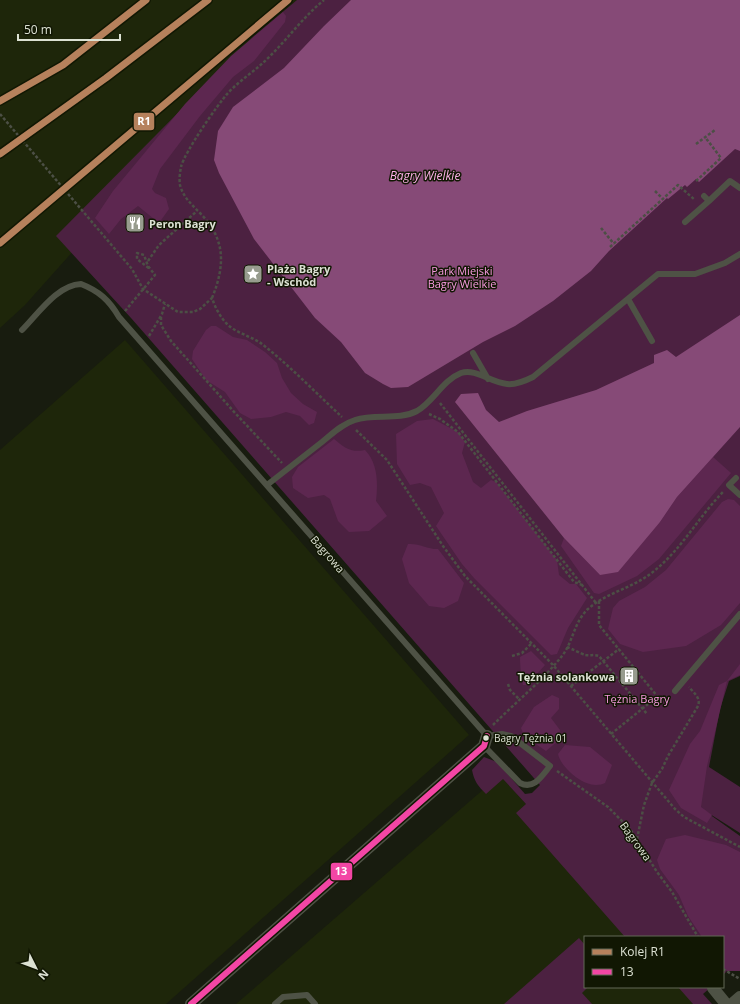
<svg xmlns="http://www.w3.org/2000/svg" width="740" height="1004" font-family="'Open Sans',sans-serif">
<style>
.built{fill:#1e260a}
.green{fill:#4c2141}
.forest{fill:#5d2750}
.water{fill:#864a77}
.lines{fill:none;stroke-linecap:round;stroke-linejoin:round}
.path{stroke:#4c4f45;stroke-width:2.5;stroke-dasharray:3 2;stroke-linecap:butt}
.lane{stroke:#4e5245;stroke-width:6}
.street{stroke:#4e5245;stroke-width:12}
.bus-1-casing{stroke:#111703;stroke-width:9}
.bus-1{stroke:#f346a5;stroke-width:6}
.rail-1-casing{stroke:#111703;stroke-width:10}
.rail-1{stroke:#b6815c;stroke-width:7}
.bus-dot{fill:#dce1d3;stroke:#111703;stroke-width:1.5}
.labels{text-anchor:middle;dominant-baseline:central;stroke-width:3;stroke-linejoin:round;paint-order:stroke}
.bus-label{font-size:10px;fill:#dce1d3;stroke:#111703;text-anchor:start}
.poi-label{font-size:11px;font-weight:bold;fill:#dce1d3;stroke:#111703;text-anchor:start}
.park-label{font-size:11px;fill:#f89ae0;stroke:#111703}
.street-label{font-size:11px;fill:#dce1d3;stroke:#111703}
.water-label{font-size:12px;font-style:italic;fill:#fcb0e7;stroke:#111703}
.line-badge{stroke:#111703;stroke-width:1.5}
.badge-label{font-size:11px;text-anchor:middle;font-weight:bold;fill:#fff}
</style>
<rect width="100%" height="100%" fill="#181c0f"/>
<path class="built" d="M0 0H297L254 36 92 230 25 305 0 328Z
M125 340 469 735 166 1004H0V450Z
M500 775 645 937H585V987H690L705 1004H236Z"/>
<path class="green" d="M297 0H740V676L729 681 720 709 709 767 740 787V833L702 809 740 836V971H727L723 975V937H625L516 813 526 804 503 779 486 794C478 786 474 781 472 770L484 757 497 762 525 794 532 793 540 785 131 318 56 236 254 36Z
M579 938 585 945V987H588L582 993 592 1004H504Z
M678 987H711L703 994 712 1004H693Z"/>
<path class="forest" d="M283 12 286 16 285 22 254 61 233 77 200 116 160 169 152 189 155 193 166 198 169 209 159 223 138 206 121 219 109 234 95 218 113 191 185 104 231 56Z
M211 326H216L233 337 247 340 265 352 277 363 282 378 291 393 303 404 317 412 314 423 309 425 300 416 286 412 271 417 251 419 240 413 225 392 206 380 192 359 193 351 206 330Z
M433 419 458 432 465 442 462 453 473 482 481 488 491 480 496 482 557 560 559 575 570 584H576L587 598 568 628 557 654 551 655 474 578 462 564 436 526 444 513 431 487 420 483 410 485 397 464 396 434 417 421Z
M334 439C345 448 351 453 365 450 378 463 378 484 376 501L387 516 369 531 349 532 338 521 330 499 324 495 308 498 293 488 292 477 298 467Z
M713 457 731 473 659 559 637 576 599 594 594 593 561 546 564 538 600 575 660 522 677 497Z
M728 499 734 500 740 506V603L721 625 686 646 643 652 620 644 608 629 613 608 619 601 645 587 666 570 722 502Z
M408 544C419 543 426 549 438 549L464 583 458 601 444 608 429 606 409 583 402 559Z
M531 651 545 665 527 685H523C521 680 520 664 520 657Z
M740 664V675L727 681 707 766 701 807 712 815 707 823 681 808 669 790 690 744 700 731 719 685 727 681Z
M552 695 559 698V709L551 718 560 730 559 740 546 751 524 736 521 728 534 707Z
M565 745 590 747 612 765 605 783C603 784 599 785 596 785 581 785 561 767 558 754Z
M685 835 726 845 740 852V971H727L723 967V937H702L688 916 679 895 660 869 657 860 666 839Z"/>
<path class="water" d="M351 0H740V151L735 149 699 182 696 179 687 187 685 185 668 199 667 198 609 251 591 271 553 301 515 326 483 342 408 387 391 388 383 384 365 373 341 342 315 318 254 239 219 173 214 160 218 131 233 107 284 68 324 26Z
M740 315V427L677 497 660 522 618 572 600 575 564 538 455 402 461 394 478 393 486 410 499 422 527 411 596 390 654 363V355L667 350 676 357Z"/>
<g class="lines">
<path class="path" d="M0 114 132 269 143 289 178 312H193L200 309 212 298C215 307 220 317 227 324 236 333 251 336 262 344 290 366 316 393 342 417
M696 144 715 130
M696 181 721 158 705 137
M655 191 663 199
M601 228 614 244
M610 247 678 185 695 200
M148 261 159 245 197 211
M212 298C225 266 226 240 201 214 192 205 183 197 180 185 179 179 180 172 181 167 184 153 218 104 228 93 240 80 255 71 267 59 287 40 302 18 324 0
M125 311 155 275 148 266 144 255 137 253V259L150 269
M161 317V325L171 341 236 414 282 463
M149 336 162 314 165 304
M440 403 596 603
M429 414 440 419 458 432 574 582 582 585
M356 430 387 460 443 546 465 576 553 665 675 809 684 817 740 847
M599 601V625L662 702
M567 647C572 649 582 654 585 655 591 656 593 654 599 656L647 714
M512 656 522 653 531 644
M508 684 510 690 519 699
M571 686 619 649
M493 725C515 703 543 680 562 656 573 642 574 622 588 609 607 592 634 588 654 571 682 549 699 516 724 491
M611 734 658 696
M557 771 608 807 630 829 657 872 672 892 698 937
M637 839 644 805 652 783 662 769 668 756 698 706C701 698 694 693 689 687
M723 969 740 979"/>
<path class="lane" d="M704 196 709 201 730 181 740 188
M685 222 709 201
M628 299 652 341
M22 330C38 314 57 285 81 284 99 291 109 300 119 317L487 736 502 734 511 736 550 766C542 776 534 790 520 783L484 746
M473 353 488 379
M736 478 729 485 740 495
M267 485C285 471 304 456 322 442 332 434 342 424 355 420 375 413 398 421 417 411 433 402 443 380 461 373 476 368 491 383 507 384 516 385 525 381 533 377L658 274H695L725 263 740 254
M675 691 740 614
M275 1004 283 997 307 995 315 1004"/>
<path class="street" d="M713 988 726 1004
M191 1004 484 746 487 736
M732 1004 740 997"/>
<g class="bus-1-casing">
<path id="bus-1" d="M191 1004 484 746 487 736"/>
</g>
<use href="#bus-1" class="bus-1"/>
<g class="rail-1-casing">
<path id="rail-1" d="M0 101 63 65 146 0
M0 154 106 78 208 0
M0 243 288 0"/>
</g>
<use href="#rail-1" class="rail-1"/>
</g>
<defs>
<g id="restaurant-square" transform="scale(1)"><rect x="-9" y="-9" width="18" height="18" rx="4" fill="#979c8e" stroke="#111703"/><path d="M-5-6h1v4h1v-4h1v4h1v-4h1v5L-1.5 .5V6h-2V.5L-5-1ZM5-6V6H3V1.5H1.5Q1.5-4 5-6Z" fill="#fff"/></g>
<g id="sight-square" transform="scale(1)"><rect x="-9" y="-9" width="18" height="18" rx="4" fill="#979c8e" stroke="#111703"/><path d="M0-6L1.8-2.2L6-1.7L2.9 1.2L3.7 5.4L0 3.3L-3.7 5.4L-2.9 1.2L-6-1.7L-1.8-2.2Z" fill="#fff"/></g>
<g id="building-square" transform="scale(1)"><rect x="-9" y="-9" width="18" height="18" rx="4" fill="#979c8e" stroke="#111703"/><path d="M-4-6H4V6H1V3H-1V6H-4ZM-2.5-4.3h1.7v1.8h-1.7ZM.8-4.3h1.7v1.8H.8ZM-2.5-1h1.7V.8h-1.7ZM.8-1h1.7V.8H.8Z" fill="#fff"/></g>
</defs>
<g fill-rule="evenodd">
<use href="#restaurant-square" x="135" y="223"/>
<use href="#sight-square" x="253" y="274"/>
<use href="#building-square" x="629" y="676"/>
</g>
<circle class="bus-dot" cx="486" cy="738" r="3.5"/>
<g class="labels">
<g class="bus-label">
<text x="494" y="738">Bagry Tężnia 01</text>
</g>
<g class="poi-label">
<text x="149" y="223">Peron Bagry</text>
<text x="267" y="268">Plaża Bagry<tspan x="267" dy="13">- Wschód</tspan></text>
<text x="615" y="676" text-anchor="end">Tężnia solankowa</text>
</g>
<g class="park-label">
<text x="462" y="270">Park Miejski<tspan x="462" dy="13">Bagry Wielkie</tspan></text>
<text x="637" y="698">Tężnia Bagry</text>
</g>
<g class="street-label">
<text transform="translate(328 554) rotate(49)">Bagrowa</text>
<text transform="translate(636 841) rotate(54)">Bagrowa</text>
</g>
<g class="water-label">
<text x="425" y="175">Bagry Wielkie</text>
</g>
</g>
<g class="line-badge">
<rect x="133" y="112" width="22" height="19" rx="4" fill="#b6815c"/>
<rect x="330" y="862" width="23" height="19" rx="4" fill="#f346a5"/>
</g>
<g class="badge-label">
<text x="144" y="125">R1</text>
<text x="341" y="875">13</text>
</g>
<rect x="584" y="936" width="140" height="52" fill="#111703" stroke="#626856"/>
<rect x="592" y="949" width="20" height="6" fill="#b6815c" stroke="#626856"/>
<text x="620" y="956" font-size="12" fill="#dce1d3">Kolej R1</text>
<rect x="592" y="969" width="20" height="6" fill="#f346a5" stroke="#626856"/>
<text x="620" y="976" font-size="12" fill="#dce1d3">13</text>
<g transform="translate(36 968) rotate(132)" stroke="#111703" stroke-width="3" paint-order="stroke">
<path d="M0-3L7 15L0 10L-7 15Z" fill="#dce1d3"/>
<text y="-6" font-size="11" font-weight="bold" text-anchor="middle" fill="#dce1d3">N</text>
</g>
<path d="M18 34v6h102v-6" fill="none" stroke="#dce1d3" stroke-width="2"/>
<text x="24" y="34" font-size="12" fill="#dce1d3" stroke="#111703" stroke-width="3" paint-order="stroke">50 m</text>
</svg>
